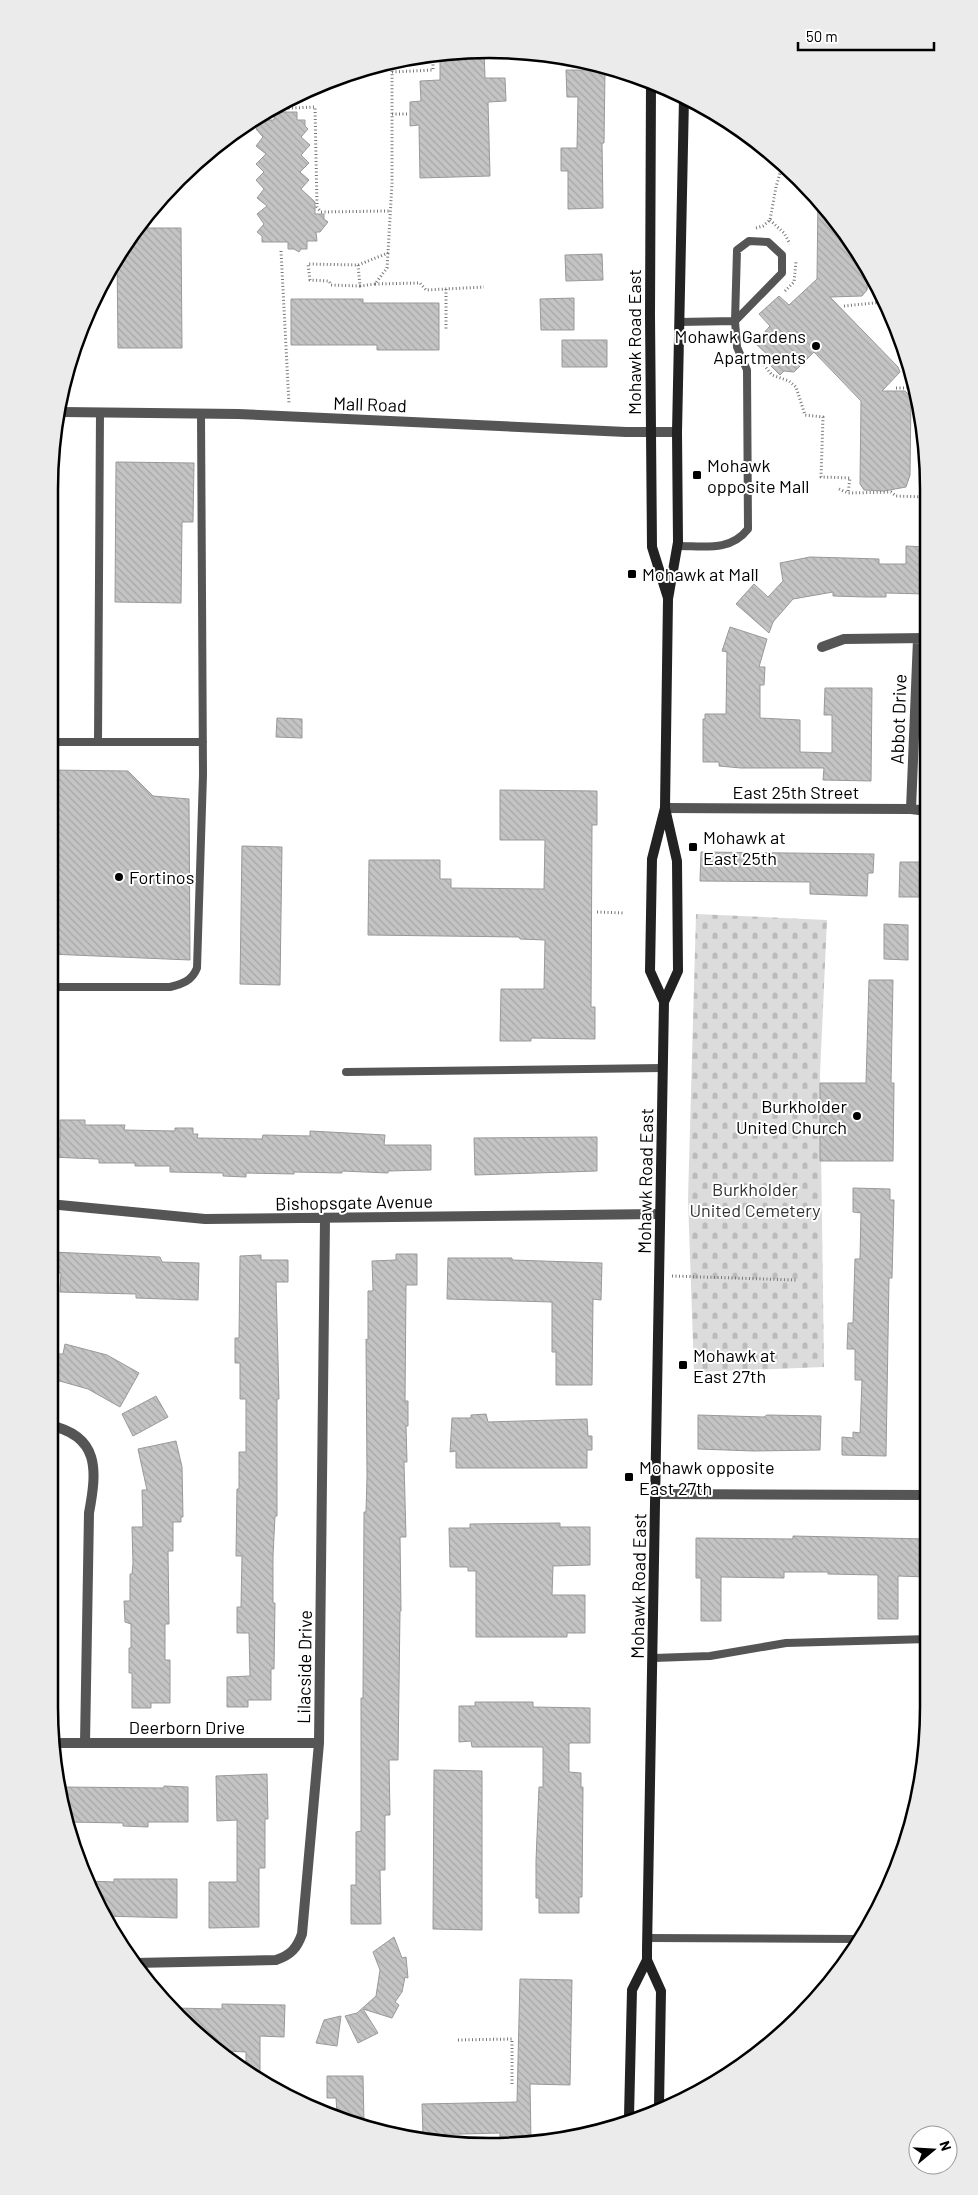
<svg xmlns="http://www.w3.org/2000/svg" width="978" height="2195" font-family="Barlow,sans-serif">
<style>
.cemetery{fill:url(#cemetery-stones)}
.building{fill:url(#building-back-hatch);stroke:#999}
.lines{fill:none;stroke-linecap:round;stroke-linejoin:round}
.path{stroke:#777;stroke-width:3;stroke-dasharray:1 2.5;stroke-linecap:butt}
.lane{stroke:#555;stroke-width:8}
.street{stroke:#555;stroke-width:10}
.secondary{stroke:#222;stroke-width:10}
.poi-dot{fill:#000;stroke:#fff;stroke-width:2}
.labels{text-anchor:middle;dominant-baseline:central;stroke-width:4;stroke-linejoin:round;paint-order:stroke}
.poi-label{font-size:18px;fill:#000;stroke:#fff;text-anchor:start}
.street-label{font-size:18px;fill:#000;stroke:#fff}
.park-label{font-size:18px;fill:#333;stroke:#fff}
.rim{fill:none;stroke:#000;stroke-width:2.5}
</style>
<defs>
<pattern id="cemetery-stones" width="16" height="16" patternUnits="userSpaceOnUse" patternTransform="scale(1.25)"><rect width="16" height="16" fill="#dcdcdc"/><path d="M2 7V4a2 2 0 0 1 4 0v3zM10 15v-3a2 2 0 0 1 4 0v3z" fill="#bbb"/></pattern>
<pattern id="building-back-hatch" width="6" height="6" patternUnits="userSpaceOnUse" patternTransform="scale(1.25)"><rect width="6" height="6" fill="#c4c4c4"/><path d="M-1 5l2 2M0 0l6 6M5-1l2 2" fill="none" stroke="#a7a7a7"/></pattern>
</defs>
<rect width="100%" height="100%" fill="#fff"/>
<path class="cemetery" d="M696 914 827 920 820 1074 824 1367 694 1372 688 1199Z"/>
<path class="building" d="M460 50H484L485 78H505L506 101 488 102 490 176 420 178 419 125 410 126V102L421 101 420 81 440 80V53Z
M566 70H605L604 143H602L603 208 568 209V171H561V148H577L578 97H567Z
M274 112H297V120H305V126L308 129 301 137 310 145 301 155 309 163 300 172 309 180 301 189 315 202V214H324V219L328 222 320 232H316L317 241H307V249H301L299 252 294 249H288V242H262V236L257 232 264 224 257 214 267 206 257 198 264 189 256 180 264 172 256 164 266 154 256 146 263 137 256 129 259 125 260 120H274Z
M818 197 868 275 867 290 862 296 830 297 898 367 900 372 882 391H905L911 397 910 475 906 487 884 491 864 490 860 484 861 401 814 352 794 372 784 371 780 375 766 361 770 357 755 343 770 326 759 314 779 296 789 305 817 279Z
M137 228H181L182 348H118L117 255Z
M602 254 603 280 566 281 565 255Z
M574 298V330H541L540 299Z
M291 299H363V303H439V350H377V345H291Z
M562 340H607V367H562Z
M116 462 194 463 193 522H182L181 603 115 602Z
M906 546 926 547V594L886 593V597H866L833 596V592L793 599 773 622 769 633 736 604 754 584 768 597 783 581 780 563 810 557 846 558 879 559V564H906Z
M730 627 767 639 759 667H765L764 685H760V718L800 720V752L832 753V715H824L825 688H872L871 781 823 780 824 768H741L719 766V762H703V719H705V714H726L727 652 722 651Z
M277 718 302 719V738L276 737Z
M49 770 128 771 153 796 189 799 190 960 49 954Z
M500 790 597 791V825H592L591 1007H595V1039L531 1038V1041H500L501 989H544L545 940 520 939 519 937 368 935 369 860H440V879H451V888L544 889 545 840H500Z
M242 846 282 847 280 985 240 984Z
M701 852 874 854 873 873H868L867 896 810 894V882L700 881Z
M900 862H924L923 897H899Z
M884 924 908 925V960L884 959Z
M869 980H893L891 1083H894L893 1161H820V1083H866Z
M60 1120H85V1125H125L124 1130 175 1131V1128H193V1134H198L197 1138 262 1139 263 1135 310 1136V1131L385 1135 384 1145H431V1170L388 1171V1173L342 1171V1173L294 1172V1174L246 1173V1177L223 1176V1173L170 1172V1166H135V1163H99V1159L49 1157V1139H60Z
M597 1137V1171L475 1175 474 1138Z
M853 1188 890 1189V1200H894L892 1278H889L886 1456 842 1455V1437L853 1438V1432L860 1433 862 1380H855V1349H847L848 1323H853L855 1259H860L861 1213 853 1212Z
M52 1252 160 1257 162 1262 199 1263 198 1300 136 1298V1294L60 1292 61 1273 51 1272Z
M396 1254H417V1285H406L405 1401H408V1426H406L407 1462H404L406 1537H400L401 1611H400L398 1760H389L390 1815H385V1870H380L381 1924H351V1885H356V1832L361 1831V1698H363L364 1512H366L367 1477 366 1339 368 1340V1291H373L372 1261 396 1260Z
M261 1255V1260H288V1282H276L279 1399H277V1516H275L273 1556V1603H275L274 1669H271V1700H248V1707H227V1677L250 1676 249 1633H237V1607H241L242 1556H236L237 1489H239V1452H246V1399H240V1363H235V1338H239L240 1256Z
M448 1258H512V1260L602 1263 601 1300 593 1299 592 1385H556V1352H552V1302L447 1299Z
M65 1344 107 1355 139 1373 120 1407 88 1389 49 1378V1354H63Z
M156 1396 168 1417 133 1436 122 1414Z
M486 1414 488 1422 587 1419 588 1436H592V1450H587V1468H456V1451L450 1452 452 1418H471V1415Z
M698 1415 764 1417 767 1415 821 1416 820 1450 754 1451 698 1449Z
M176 1441 182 1467 183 1517H181V1522H173V1551H168L169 1624H165V1660H170V1703H151V1708H132V1673H129V1648H131V1624L125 1622 124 1601H130V1574H132L133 1563 132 1527H143L142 1490H147L138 1449Z
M560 1523V1527H590V1565L553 1566 552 1595H585V1633H567V1637H476V1571H468V1567H450L449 1528H470V1524Z
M793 1536 927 1539 926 1577 898 1576V1619H878V1575L828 1574V1572H784V1578L721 1577V1621H701V1578H696V1538L793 1539Z
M475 1702H533V1707L590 1708V1743H569V1772L581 1773V1787H583L582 1897H579V1913H539V1898H536V1861L539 1787H543V1747H472L471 1741 459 1742V1706H475Z
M434 1770 482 1771V1930L433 1929Z
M267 1774 268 1819H265V1868H259V1927L209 1928V1882H237V1820L217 1821 216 1776Z
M164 1786 188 1787V1822H148V1827L123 1826V1823L68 1822 62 1787 164 1788Z
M114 1879H177V1918L103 1916 87 1881 114 1882Z
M394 1937 402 1958 406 1957 408 1978 405 1977 402 1992 395 2002 399 2005 392 2018 363 2009 378 2033 358 2043 345 2016 357 2013 376 1996 380 1970 373 1952Z
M520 1979 572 1980 570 2085 530 2084 531 2142 500 2145V2133L423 2135 422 2104 517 2102Z
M222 2004 285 2005 284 2037 260 2036V2080L246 2068V2052L225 2051 173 2008 222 2009Z
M341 2016 337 2046 316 2043 324 2020Z
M327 2076H363L364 2123 337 2113 336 2098H327Z"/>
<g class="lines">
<path class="path" d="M392 72 433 70V54
M271 109 315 107 317 207 321 212 389 211
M392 114H407
M770 220 784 233 790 244
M756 228 763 226 770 220 776 187 782 166
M281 251 289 404
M358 265 360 286 331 285 329 281 310 280 308 264 358 265 388 253 392 183V61
M375 284 420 283 426 290 484 287
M360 286 375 284 387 268 388 253
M446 289V331
M785 291 794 282 796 261
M844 306 884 302
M755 354 772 375 789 381 796 387 805 415 823 417 821 477 850 478 848 493
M896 388H914
M839 489 848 493 891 492 896 496 926 497
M597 912 625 913
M672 1276 796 1280
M458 2040 512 2039V2086"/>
<path class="lane" d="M678 546C704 546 730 552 748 529L747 370 737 347 735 321 737 250 749 241 768 242 782 255V273L735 321 679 322
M49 742H203
M98 742 100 412
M49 987H170C182 984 192 981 197 968L203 775 201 414
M346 1072 663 1068
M654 1658 710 1656 786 1643 929 1639
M647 1938 857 1939"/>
<path class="street" d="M62 412 238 414 626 432H677
M822 647 844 639 926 638
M665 808 911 809 927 811
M911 809 918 639
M49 1204 205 1219 660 1214
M49 1425C100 1436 97 1470 89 1513L85 1743
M656 1494 929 1495
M55 1743H319
M134 1963 276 1960C291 1955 297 1948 302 1934L319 1743 325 1219"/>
<path class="secondary" d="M651 82 650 315 652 547 668 598
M664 1002 650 971 652 859 665 808 668 599 678 542 677 432 684 98
M647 1960 661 1991 659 2106
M629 2117 632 1990 647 1960V1950L664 1002 678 971 677 861 665 808"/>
</g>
<g class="poi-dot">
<circle cx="816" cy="346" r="5"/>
<rect x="692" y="470" width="10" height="10" rx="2.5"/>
<rect x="627" y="569" width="10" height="10" rx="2.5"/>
<rect x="688" y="842" width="10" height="10" rx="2.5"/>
<circle cx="119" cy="877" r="5"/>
<circle cx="857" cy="1116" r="5"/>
<rect x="678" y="1360" width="10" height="10" rx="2.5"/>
<rect x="624" y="1472" width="10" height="10" rx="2.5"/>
</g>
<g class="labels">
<g class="poi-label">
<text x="806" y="336" text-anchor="end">Mohawk Gardens<tspan x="806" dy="21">Apartments</tspan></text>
<text x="707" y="465">Mohawk<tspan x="707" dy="21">opposite Mall</tspan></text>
<text x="642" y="574">Mohawk at Mall</text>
<text x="703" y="837">Mohawk at<tspan x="703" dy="21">East 25th</tspan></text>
<text x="129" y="877">Fortinos</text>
<text x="847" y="1106" text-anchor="end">Burkholder<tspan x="847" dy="21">United Church</tspan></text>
<text x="693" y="1355">Mohawk at<tspan x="693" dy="21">East 27th</tspan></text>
<text x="639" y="1467">Mohawk opposite<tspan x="639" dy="21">East 27th</tspan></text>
</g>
<g class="street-label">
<text transform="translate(634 342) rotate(-90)">Mohawk Road East</text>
<text transform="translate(370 404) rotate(2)">Mall Road</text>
<text transform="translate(898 719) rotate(-88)">Abbot Drive</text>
<text x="796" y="792">East 25th Street</text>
<text transform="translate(645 1181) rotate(-89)">Mohawk Road East</text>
<text transform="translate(354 1202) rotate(-1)">Bishopsgate Avenue</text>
<text transform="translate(638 1586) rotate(-89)">Mohawk Road East</text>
<text transform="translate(304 1667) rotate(-89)">Lilacside Drive</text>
<text x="187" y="1727">Deerborn Drive</text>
</g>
<g class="park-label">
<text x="755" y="1189">Burkholder<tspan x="755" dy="21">United Cemetery</tspan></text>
</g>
</g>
<path d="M0 0H978V2195H0ZM489 58H489A431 431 0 0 1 920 489V1707A431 431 0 0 1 489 2138H489A431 431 0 0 1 58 1707V489A431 431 0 0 1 489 58Z" fill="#ebebeb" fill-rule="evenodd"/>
<path class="rim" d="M489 58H489A431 431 0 0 1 920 489V1707A431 431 0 0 1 489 2138H489A431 431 0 0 1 58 1707V489A431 431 0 0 1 489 58Z"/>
<g transform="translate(933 2150) rotate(72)"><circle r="24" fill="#ffffff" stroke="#999999"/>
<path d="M0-4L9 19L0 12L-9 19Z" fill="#000000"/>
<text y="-8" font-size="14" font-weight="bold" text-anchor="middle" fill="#000000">N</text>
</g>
<path d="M798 42v8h136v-8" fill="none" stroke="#000000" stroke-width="2.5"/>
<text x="806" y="42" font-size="15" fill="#000000" stroke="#ffffff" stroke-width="4" paint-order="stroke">50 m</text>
</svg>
